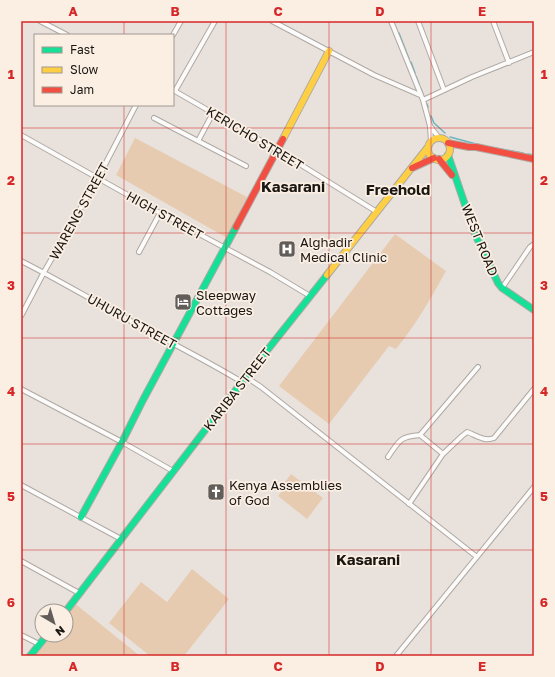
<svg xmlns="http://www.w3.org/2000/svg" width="555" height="677" font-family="'Golos Text',sans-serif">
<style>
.green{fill:#e6cbb1}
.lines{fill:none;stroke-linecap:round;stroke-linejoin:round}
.stream{stroke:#6ab5bf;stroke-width:1.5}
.street-casing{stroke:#aea9a4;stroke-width:6}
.fast-casing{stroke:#aea9a4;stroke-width:8}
.slow-casing{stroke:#aea9a4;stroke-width:8}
.jam-casing{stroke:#aea9a4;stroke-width:8}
.street{stroke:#fcfbfa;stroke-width:4}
.fast{stroke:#16e098;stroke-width:6}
.slow{stroke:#ffcf43;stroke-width:6}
.jam{stroke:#f24e42;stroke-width:6}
.grid{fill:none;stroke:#d62828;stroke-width:1;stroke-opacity:0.55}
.labels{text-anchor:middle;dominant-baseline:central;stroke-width:3.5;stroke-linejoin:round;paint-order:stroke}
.street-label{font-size:13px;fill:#1a1612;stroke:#fbefe4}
.poi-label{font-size:13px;fill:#1a1612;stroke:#fbefe4;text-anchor:start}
.quarter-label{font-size:15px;font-weight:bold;fill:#1a1612;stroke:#fbefe4}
.neatline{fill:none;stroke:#d62828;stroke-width:1.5}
.grid-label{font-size:13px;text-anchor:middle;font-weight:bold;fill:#d62828}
</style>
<rect width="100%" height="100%" fill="#e9e2dc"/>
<path class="green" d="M135 138 247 197 227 238 116 175Z
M395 234 446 271C431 298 416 325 396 349L389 346 329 424 279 386Z
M291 474 323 498 307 519 278 496 285 487V482Z
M192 569 229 599 184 656H150L109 623 141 582 167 602Z
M73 602 140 656H29L47 635H66V611Z"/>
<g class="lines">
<path class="stream" d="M399 33 409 59
M411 62 415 73
M416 76 419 84
M421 89 423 95
M427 104 428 107
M431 116 434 123 445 133
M450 137 480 145
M484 146 523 153
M528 154 534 155"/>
<g class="street-casing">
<path id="street" d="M40 21 67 35
M272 21 374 75 420 95
M391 21 423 100 430 126 431 141
M418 21 444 90
M493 21 509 63
M173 35 181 21
M173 90 277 150 377 212
M175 91 215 21
M423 100 472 77 534 52
M154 118 246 166
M430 126 439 138
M21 135 160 213 270 272 310 296
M198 141 213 113
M139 252 160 213
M21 261C51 276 80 293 109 309 153 334 199 356 242 382
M502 288 530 247 534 244
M21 316 44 272 98 178 136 105
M246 377 261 387 477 557
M21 389 122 442 173 471
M443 454 420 435 478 367
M388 457C400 440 399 437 420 435
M21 485 121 539
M409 504 443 454 462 436 467 432C476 435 484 442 494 438L534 389
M21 561 79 593
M21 635 39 644
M396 656 534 487"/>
</g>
<g class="fast-casing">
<path id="fast" d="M448 155 475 234 498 283 502 288 534 310
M81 517 122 442 143 400 236 227
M66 611 242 382 327 275
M30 656 47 635"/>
</g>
<g class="slow-casing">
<path id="slow" d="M428 149a11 11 0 1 1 22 0a11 11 0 1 1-22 0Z
M283 139 329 51
M327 275 428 147"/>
</g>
<g class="jam-casing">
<path id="jam" d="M448 143 469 147H476L534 159
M439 159 452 175
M412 168 434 158
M236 227 283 139"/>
</g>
<use href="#street" class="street"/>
<use href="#fast" class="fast"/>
<use href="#slow" class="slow"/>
<use href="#jam" class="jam"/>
</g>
<path class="grid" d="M124 21V35M226 21V656M329 21V656M431 21V656M124 105V656M21 128H534M21 233H534M21 338H534M21 444H534M21 550H534"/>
<defs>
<g id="hospital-square" transform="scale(0.9)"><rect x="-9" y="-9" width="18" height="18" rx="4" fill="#625d59" stroke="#fbefe4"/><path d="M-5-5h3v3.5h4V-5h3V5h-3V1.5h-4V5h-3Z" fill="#fff"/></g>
<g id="hotel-square" transform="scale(0.9)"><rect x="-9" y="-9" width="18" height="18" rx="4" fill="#625d59" stroke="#fbefe4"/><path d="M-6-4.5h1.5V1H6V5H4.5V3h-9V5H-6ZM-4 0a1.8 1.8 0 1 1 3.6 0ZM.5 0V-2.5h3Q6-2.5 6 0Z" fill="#fff"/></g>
<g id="church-square" transform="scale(0.9)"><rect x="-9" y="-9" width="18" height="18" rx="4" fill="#625d59" stroke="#fbefe4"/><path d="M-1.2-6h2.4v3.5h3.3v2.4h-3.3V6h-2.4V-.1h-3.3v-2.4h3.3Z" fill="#fff"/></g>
</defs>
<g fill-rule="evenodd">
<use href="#hospital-square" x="287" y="249"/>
<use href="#hotel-square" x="183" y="302"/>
<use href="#church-square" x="216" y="492"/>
</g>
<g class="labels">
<g class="street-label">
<text transform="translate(255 138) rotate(31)">KERICHO STREET</text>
<text transform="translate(79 211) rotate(-61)">WARENG STREET</text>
<text transform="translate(165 215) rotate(29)">HIGH STREET</text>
<text transform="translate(480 240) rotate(68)">WEST ROAD</text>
<text transform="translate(132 321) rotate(29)">UHURU STREET</text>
<text transform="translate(237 389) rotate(-52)">KARIBA STREET</text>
</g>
<g class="poi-label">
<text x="300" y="242">Alghadir<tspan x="300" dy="15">Medical Clinic</tspan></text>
<text x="196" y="295">Sleepway<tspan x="196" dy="15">Cottages</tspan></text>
<text x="229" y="485">Kenya Assemblies<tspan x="229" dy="15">of God</tspan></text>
</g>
<g class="quarter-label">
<text x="293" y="186">Kasarani</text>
<text x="398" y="189">Freehold</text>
<text x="368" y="559">Kasarani</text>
</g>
</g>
<rect width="555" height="677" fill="none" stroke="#fbefe4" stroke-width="44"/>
<rect x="34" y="34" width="140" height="72" fill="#fbefe4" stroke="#a19890"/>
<rect x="42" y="47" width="20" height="6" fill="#16e098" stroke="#a19890"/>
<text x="70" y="54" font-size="12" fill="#1a1612">Fast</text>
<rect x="42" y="67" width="20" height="6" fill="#ffcf43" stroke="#a19890"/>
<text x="70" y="74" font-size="12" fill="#1a1612">Slow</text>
<rect x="42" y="87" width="20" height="6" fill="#f24e42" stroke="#a19890"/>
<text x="70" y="94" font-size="12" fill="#1a1612">Jam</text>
<g transform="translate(54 623) rotate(142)"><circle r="19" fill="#fbefe4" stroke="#a19890"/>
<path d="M0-3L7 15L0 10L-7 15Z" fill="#625d59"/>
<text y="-6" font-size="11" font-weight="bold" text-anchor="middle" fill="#1a1612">N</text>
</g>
<rect x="22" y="22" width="511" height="633" class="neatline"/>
<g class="grid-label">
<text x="73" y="16">A</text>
<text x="175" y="16">B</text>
<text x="278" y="16">C</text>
<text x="380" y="16">D</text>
<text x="482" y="16">E</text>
<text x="11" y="79">1</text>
<text x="544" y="79">1</text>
<text x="11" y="185">2</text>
<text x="544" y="185">2</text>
<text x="11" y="290">3</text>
<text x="544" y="290">3</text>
<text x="11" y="396">4</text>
<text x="544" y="396">4</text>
<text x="11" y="501">5</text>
<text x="544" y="501">5</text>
<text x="11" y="607">6</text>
<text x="544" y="607">6</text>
<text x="73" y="671">A</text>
<text x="175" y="671">B</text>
<text x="278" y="671">C</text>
<text x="380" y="671">D</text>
<text x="482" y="671">E</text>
</g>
</svg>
